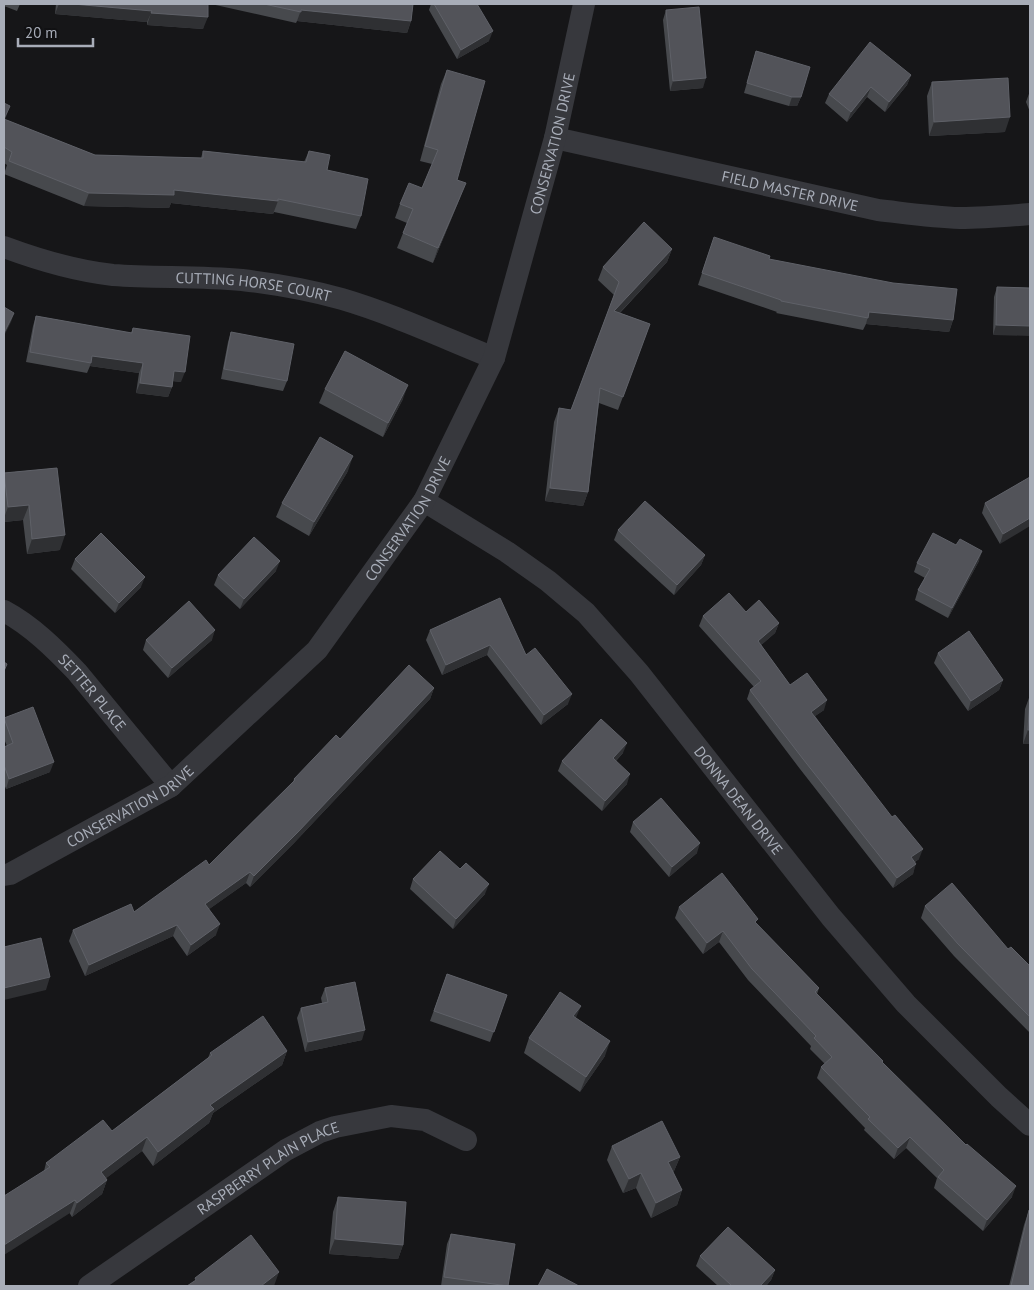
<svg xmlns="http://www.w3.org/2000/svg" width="1034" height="1290" font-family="'PT Sans',sans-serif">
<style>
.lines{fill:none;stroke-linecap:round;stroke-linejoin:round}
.minor{stroke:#37383d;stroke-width:22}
.wall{fill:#47494d}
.shaded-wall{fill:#2f3033}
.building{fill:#525359;stroke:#5f6168}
.labels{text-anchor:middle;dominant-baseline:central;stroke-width:4.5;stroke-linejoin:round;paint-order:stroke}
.street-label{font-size:15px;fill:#a8adb8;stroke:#111113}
</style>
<rect width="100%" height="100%" fill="#161618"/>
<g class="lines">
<g class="minor">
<path id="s1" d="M555 138 878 210C905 213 932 217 960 218 983 218 1007 216 1030 214"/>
<path id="s2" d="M4 247C39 260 76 271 113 275 156 278 199 276 242 280 276 284 310 290 342 299 393 314 444 338 494 358"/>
<path id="s3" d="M424 501 507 552 548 581 586 613 639 673 831 917 906 1004 999 1097 1030 1125"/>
<path id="s4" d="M4 611C32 626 55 649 77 672L171 786"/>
<path id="s5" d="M4 875 10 874 171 786 317 650 424 501 494 358 555 138 584 4"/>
<path id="s6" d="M89 1286 286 1150 320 1132 335 1127 391 1116 425 1120 466 1140"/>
</g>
</g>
<path class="wall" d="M4 4H20L17 11 4 6Z
M56 4H208L203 29 147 25V22L55 14Z
M211 4H413L411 21 407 33 297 21 296 23Z
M431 4H477L489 41 457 59 429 10Z
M666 10 703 88 670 91 663 20Z
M756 51 801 97 797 106H789L744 93Z
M447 70 457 180 460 198 433 263 397 248 407 223 395 218 400 204 422 188 432 164 420 161 441 84Z
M911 75 907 85 885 112 867 97 847 122 825 103 829 94Z
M932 82 1005 132 929 136 927 96Z
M1030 91V112L1026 102Z
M4 103 5 120 95 155 201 158 203 151 304 162 309 151 327 170 361 216 356 229 274 212 273 214 171 203 169 208 84 206 4 174 7 165 4 163Z
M672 249 667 262 620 313 650 324 618 410 599 403 588 492 583 506 545 501 554 422 559 408 571 410 614 295 598 280 603 267Z
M710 249 769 259 953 320 949 332 866 324 863 330 776 313 777 312 698 285Z
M997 287 1030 288 993 335 994 297Z
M36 316 131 333 133 328 181 382 173 381 172 387 168 397 136 393 139 373 90 366 87 373 26 362 33 326Z
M231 332 287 381 283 391 221 379 228 342Z
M325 389 403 399 383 437 319 403Z
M57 468 60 550 27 554 23 520 4 522V473Z
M348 471 309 536 276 517 282 503Z
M1030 477 1000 544 982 513 985 503Z
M618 530 705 555 701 565 674 595 614 540Z
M75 559 141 587 115 613 71 569Z
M979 561 948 618 915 600 918 590 925 578 914 572 917 563Z
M276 571 240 609 214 585 218 575Z
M746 612 779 623 775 633 761 645 790 685 824 710 815 716 919 859 915 862 913 874 893 888 800 769 747 699 750 690 754 687 699 626 703 616Z
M430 630 526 655 568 704 541 725 487 655 442 675 426 640Z
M146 640H212L168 678 143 650Z
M938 653 1003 680 999 690 968 711 934 663Z
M434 688 430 699 294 843 250 887 246 883 209 909 216 935 187 956 173 936 85 976 69 941 73 930 134 912 209 865 293 782 294 779 340 739Z
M1030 695V744H1023L1025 709Z
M4 718 50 772 6 789 4 784V747L7 746 4 739Z
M623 753 616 761 627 784 602 811 558 771 562 761Z
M633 822 697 853 669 877 630 832Z
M413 879 485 894 453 929 410 889Z
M925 906 1008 949 1030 966V1033L954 956 921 918Z
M679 907 757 924 819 988 817 994 883 1061V1063L1012 1197 983 1231 934 1188 937 1178 906 1148 894 1159 864 1130 865 1128 817 1078 821 1067 825 1064 810 1049 811 1046 748 980 719 942 703 954 675 918Z
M447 974 507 995 490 1042 430 1021Z
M325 988 362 1040 305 1052 297 1018 301 1008 322 1003 321 998Z
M529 1038 605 1056 580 1092 524 1053Z
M287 1051 282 1065 213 1113 209 1123 153 1166 142 1151 106 1178 107 1180 102 1194 72 1217 44 1171 46 1163 112 1131 208 1058 210 1053Z
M612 1146 680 1157 674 1171 673 1172 682 1190 677 1205 651 1218 636 1188 623 1193 607 1160Z
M338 1197 403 1245 398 1259 329 1254 333 1212Z
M1029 1210 1030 1286H1009L1024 1225Z
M451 1234 508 1286H441L447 1244Z
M700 1256 775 1270 771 1280 766 1286H718L696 1266Z"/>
<path class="shaded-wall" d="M59 4H73L152 11 147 22 55 14Z
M301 10 411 21 407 33 297 21Z
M151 13 208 17 203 29 147 25Z
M493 31 489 41 457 59 461 50Z
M911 75 907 85 885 112 889 102Z
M706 78 703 88 670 91 673 81Z
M871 87 867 97 847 122 851 112Z
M792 97H801L797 106H789Z
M10 106 5 120 4 123V119Z
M1010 117 1005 132 929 136 934 122Z
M466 183 460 198 433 263 438 248Z
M174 190 278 201 273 214 171 203 169 208 84 206 89 193Z
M672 249 667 262 609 324 614 311Z
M869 312 953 320 949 332 866 324Z
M14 313 11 322 4 336V333Z
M996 325 1030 326V336L993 335Z
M92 356 143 363 139 373 90 366Z
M174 371 185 372 181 382 171 381Z
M140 383 172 387 168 397 136 393Z
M408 385 403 399 383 437 388 423Z
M353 456 348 471 309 536 314 522Z
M550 488 588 492 583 506 545 501Z
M29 505 23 520 4 522V518L8 507Z
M1030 518V526L1000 544 1003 534Z
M65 535 60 550 27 554 32 539Z
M982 551 979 561 948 618 952 608Z
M705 555 701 565 674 595 677 585Z
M280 561 276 571 240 609 244 599Z
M145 577 141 587 115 613 119 603Z
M779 623 775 633 754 651 758 641Z
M215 630 212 640 168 678 172 668Z
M490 645 487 655 442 675 446 665Z
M1003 680 999 690 968 711 971 701Z
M434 688 430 699 294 843 250 887 254 876Z
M572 694 568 704 541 725 544 715Z
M827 700 824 710 808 721 811 712Z
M1028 730H1030V744H1023Z
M627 743 623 753 609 768 613 758Z
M54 762 50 772 6 789 9 779Z
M630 774 627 784 602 811 605 801Z
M700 843 697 853 669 877 672 867Z
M923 849 919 859 908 867 911 857Z
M916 864 913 874 893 888 897 878Z
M250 872 246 883 201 915 205 904Z
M489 884 485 894 453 929 456 919Z
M220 924 216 935 187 956 191 945Z
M177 925 173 936 85 976 89 965Z
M723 931 719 942 703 954 707 943Z
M50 977 46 990 4 1000V988Z
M581 1006 575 1020 573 1016Z
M365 1030 362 1040 305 1052 308 1042Z
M610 1041 605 1056 580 1092 586 1077Z
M287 1051 282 1065 213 1113 209 1123 153 1166 158 1152 210 1105Z
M147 1137 142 1151 96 1186 101 1172Z
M910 1137 906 1148 894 1159 898 1148Z
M680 1157 674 1171 663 1177 668 1162Z
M641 1173 636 1188 623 1193 629 1179Z
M107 1180 102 1194 72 1217 77 1203Z
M1016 1186 1012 1197 983 1231 987 1220Z
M682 1190 677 1205 651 1218 656 1203Z
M75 1200 70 1213 4 1255V1245Z
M335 1239 403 1245 398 1259 329 1254Z
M775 1270 771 1280 766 1286H760Z
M279 1272 274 1286H261Z"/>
<path class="building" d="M73 4H208V17L151 13 152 11Z
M264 4H413L411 21 301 10V12Z
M434 4H477L493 31 461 50Z
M699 7 706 78 673 81 666 10Z
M870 42 911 75 889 102 871 87 851 112 829 94Z
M756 51 810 67 801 97H792L747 83Z
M447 70 485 81 457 180 466 183 438 248 403 233 413 209 400 204 409 183 422 188 438 150 425 146Z
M1008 78 1010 117 934 122 932 82Z
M4 103 10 106 4 119Z
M4 119 95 155 203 158V151L306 162 309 151 330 155 327 170 368 179 361 216 278 199V201L174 190V195L89 193 9 161 12 152 4 147Z
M644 222 672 249 614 311 650 324 623 397 600 388 588 492 550 488 559 408 571 410 619 282 603 267Z
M714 237 770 256 769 259 893 283 957 289 953 320 869 312 868 318 781 301V300L702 273Z
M997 287 1030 288V326L996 325Z
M4 307 14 313 4 333Z
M36 316 132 333 133 328 190 336 185 372 174 371 172 387 140 383 143 363 92 356 91 363 30 352Z
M231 332 294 344 287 381 224 369Z
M345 351 408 385 388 423 325 389Z
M320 437 353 456 314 522 282 503Z
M57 468 65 535 32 539 29 505 8 507 4 473Z
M1030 477V518L1003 534 985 503Z
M645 501 705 555 677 585 618 530Z
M101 533 145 577 119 603 75 559Z
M933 533 956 545 960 539 982 551 952 608 918 590 930 569 917 563Z
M254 537 280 561 244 599 218 575Z
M729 593 746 612 759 600 779 623 758 641 790 685 807 673 827 700 811 712 892 817 895 815 923 849 911 857 916 864 897 878 803 759 750 690 761 681 703 616Z
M500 598 526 655 535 648 572 694 544 715 490 645 446 665 430 630Z
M189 601 215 630 172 668 146 640Z
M969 631 1003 680 971 701 938 653Z
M4 662 7 664 4 671Z
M409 665 434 688 298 832 254 876 250 872 205 904 220 924 191 945 177 925 89 965 73 930 131 904 134 912 206 860 209 865 295 780 294 779 336 735 340 739Z
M1030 695V730H1028Z
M33 707 54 762 9 779 4 765V747L13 743 4 718Z
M601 719 627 743 613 758 630 774 605 801 562 761Z
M661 798 700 843 672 867 633 822Z
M440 851 460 869 466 863 489 884 456 919 413 879Z
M722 873 758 919 755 922 819 988 815 992 883 1061 882 1062 966 1145 967 1144 1016 1186 987 1220 938 1177 944 1170 910 1137 898 1148 868 1119 870 1117 821 1067 832 1057 814 1038 816 1036 752 969 723 931 707 943 679 907Z
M952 883 1008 949 1011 947 1030 966V1017L958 944 925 906Z
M41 938 50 977 4 988V947Z
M447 974 507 995 494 1032 434 1011Z
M355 982 365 1030 308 1042 301 1008 328 1002 325 988Z
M560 992 581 1006 573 1016 610 1041 586 1077 529 1038Z
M263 1016 287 1051 210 1105 214 1109 158 1152 147 1137 101 1172 107 1180 77 1203 75 1200 4 1245V1196L50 1167 46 1163 103 1120 112 1131 212 1055 210 1053Z
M662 1121 680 1157 668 1162 682 1190 656 1203 641 1173 629 1179 612 1146Z
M338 1197 406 1202 403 1245 335 1239Z
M1029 1210 1030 1211V1286H1011Z
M728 1227 775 1270 760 1286H732L700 1256Z
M451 1234 515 1244 508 1286 444 1277Z
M251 1235 279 1272 261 1286H187L196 1280 195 1278Z
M547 1269 579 1286H538Z"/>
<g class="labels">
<g class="street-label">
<text stroke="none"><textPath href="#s5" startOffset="954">CONSERVATION DRIVE</textPath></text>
<text stroke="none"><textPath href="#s1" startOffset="241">FIELD MASTER DRIVE</textPath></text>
<text stroke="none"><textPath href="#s2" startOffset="254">CUTTING HORSE COURT</textPath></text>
<text stroke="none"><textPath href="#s5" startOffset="549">CONSERVATION DRIVE</textPath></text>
<text stroke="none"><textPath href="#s4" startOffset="121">SETTER PLACE</textPath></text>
<text stroke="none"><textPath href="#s3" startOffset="439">DONNA DEAN DRIVE</textPath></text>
<text stroke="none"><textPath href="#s5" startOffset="144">CONSERVATION DRIVE</textPath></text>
<text stroke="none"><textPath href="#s6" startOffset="215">RASPBERRY PLAIN PLACE</textPath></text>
</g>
</g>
<rect width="1034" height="1290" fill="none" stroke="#a8adb8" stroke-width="10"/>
<path d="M18 38v8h75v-8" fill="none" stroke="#a8adb8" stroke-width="2.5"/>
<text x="25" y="38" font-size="15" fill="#a8adb8" stroke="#111113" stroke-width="4" paint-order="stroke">20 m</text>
</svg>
